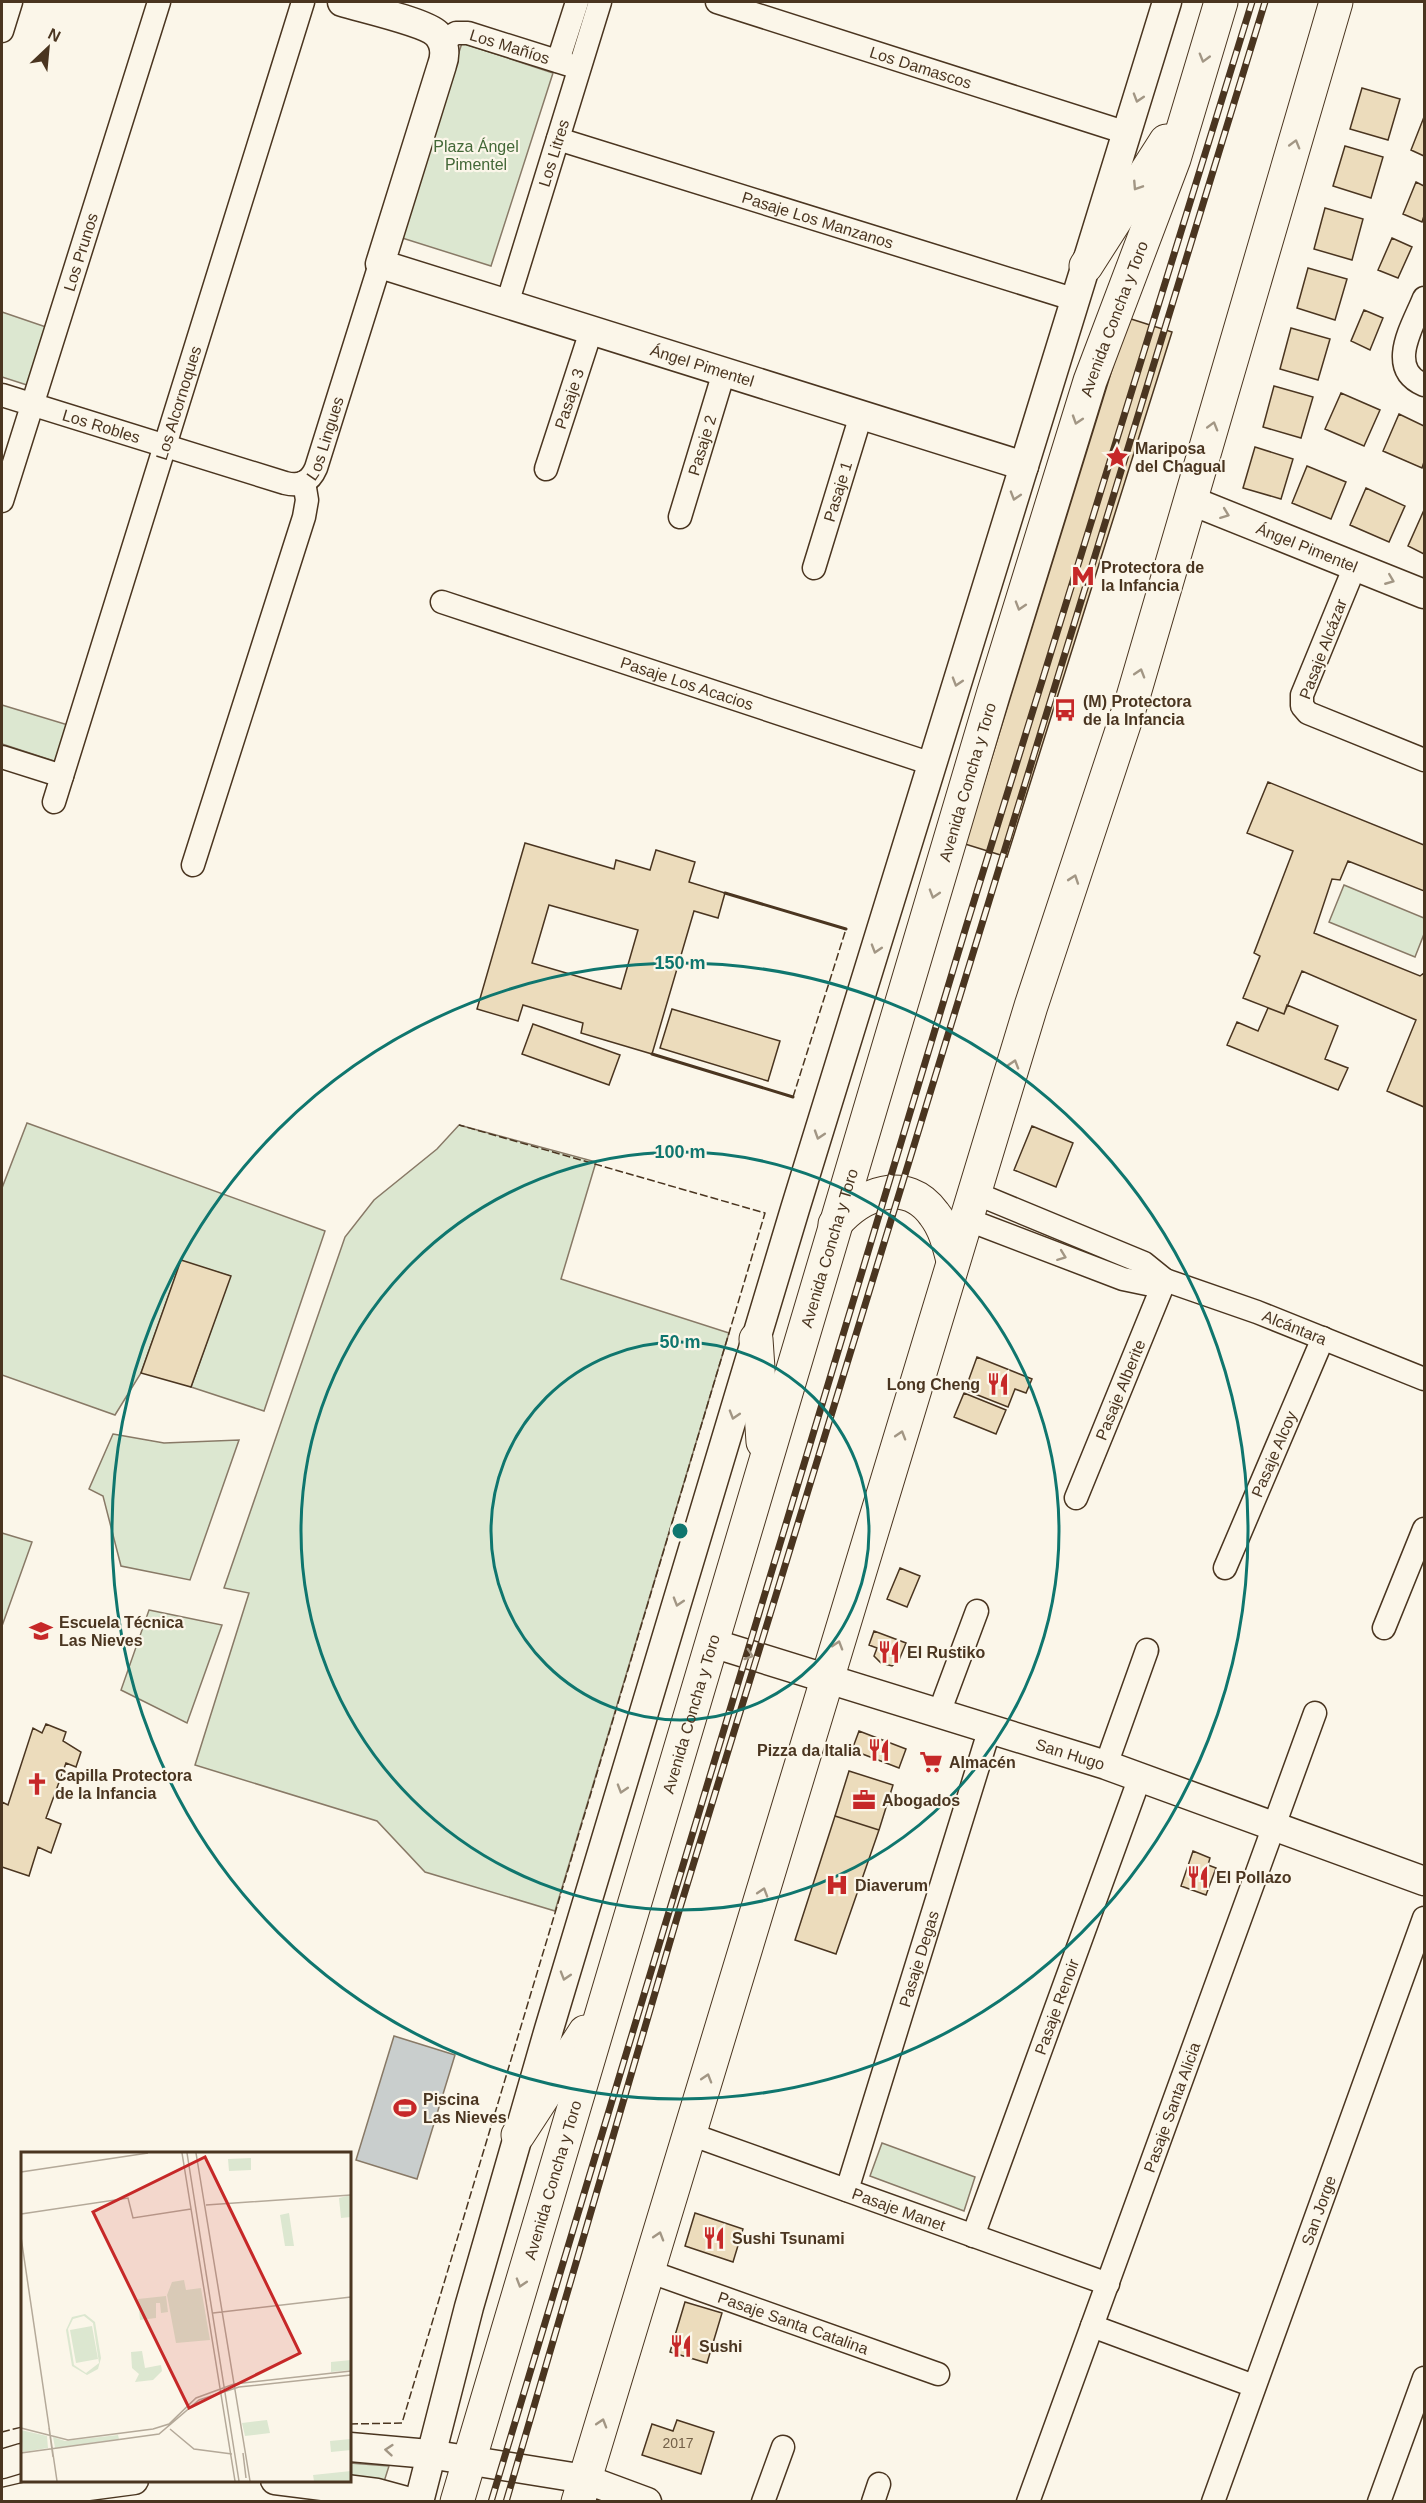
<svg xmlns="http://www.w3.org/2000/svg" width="1426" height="2503" font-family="Helvetica,sans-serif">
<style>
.green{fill:#dce7d0;stroke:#887966;stroke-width:1.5}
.water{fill:#c9cecd;stroke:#887966;stroke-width:1.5}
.building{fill:#ecdcbc;stroke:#4a3520;stroke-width:1.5;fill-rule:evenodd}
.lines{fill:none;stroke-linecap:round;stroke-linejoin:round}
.minor-casing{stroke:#4a3520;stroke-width:25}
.tertiary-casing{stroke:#4a3520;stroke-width:31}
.primary-casing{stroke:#4a3520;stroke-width:35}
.minor{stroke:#fbf6e9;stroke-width:22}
.tertiary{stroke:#fbf6e9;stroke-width:28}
.primary{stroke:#fbf6e9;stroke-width:33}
.rail-casing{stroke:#4a3520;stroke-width:7}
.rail{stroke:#fbf6e9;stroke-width:4.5;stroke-dasharray:14;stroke-linecap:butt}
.fence{stroke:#4a3520;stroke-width:1.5;stroke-dasharray:8 3;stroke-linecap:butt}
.wall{stroke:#4a3520;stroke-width:3}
.oneway{stroke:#a29684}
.ring{fill:none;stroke:#0f766e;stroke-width:3}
.labels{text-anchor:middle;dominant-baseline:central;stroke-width:4.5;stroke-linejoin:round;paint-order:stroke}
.number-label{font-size:14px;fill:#725f47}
.street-label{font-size:16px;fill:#4a3520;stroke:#fbf6e9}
.park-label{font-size:16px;fill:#436837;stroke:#fbf6e9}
.poi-label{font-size:16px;font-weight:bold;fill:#4a3520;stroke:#fbf6e9;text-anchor:start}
.inset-road{fill:none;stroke:#b4a999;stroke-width:1.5}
.view{fill:#c62828;fill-opacity:0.15;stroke:#c62828;stroke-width:3}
.inset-edge{fill:none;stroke:#4a3520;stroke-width:3}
.centre{fill:#0f766e;stroke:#fbf6e9;stroke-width:3}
.ring-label{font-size:18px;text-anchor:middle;font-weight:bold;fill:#0f766e;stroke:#fbf6e9;stroke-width:4.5;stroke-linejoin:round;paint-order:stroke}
</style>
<rect width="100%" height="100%" fill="#fbf6e9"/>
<path class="green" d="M462 43 553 73 491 266 399 237Z
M2 312 46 327 30 386 2 377Z
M2 705 68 725 57 762 2 744Z
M1344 885 1424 918V934L1415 957 1329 922Z
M27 1123 325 1231 264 1411 191 1387 230 1276 181 1261 141 1373 115 1415 2 1375V1188Z
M459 1125 596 1162 561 1279 729 1333 555 1911 425 1872 377 1821 195 1765 249 1593 224 1588 345 1237 374 1200 437 1149Z
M113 1434 164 1443 239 1440 190 1580 121 1566 103 1496 89 1489Z
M2 1533 32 1542 2 1626Z
M149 1610 222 1625 187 1723 121 1690Z
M882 2143 975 2177 964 2211 870 2176Z
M350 2463 389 2466 383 2485 350 2480Z"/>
<path class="water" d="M394 2036 455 2055 417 2179 356 2160Z"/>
<path class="building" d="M1362 88 1400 99 1388 140 1350 129Z
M1424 117V156L1411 150Z
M1345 146 1383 157 1371 198 1333 186Z
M1416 182 1424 186V216L1422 222 1403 214Z
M1325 208 1363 219 1352 260 1314 249Z
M1392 238 1412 247 1398 278 1378 270Z
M1308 268 1347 279 1335 320 1297 308Z
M1364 310 1383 318 1370 350 1351 341Z
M1128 318 1172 332 1007 857 965 844Z
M1291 328 1330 339 1318 380 1280 369Z
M1274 386 1313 397 1301 438 1263 427Z
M1341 393 1380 410 1364 446 1325 429Z
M1399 414 1424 426V462L1422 468 1383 451Z
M1255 447 1293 459 1281 499 1243 488Z
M1307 466 1346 482 1331 519 1292 503Z
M1366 488 1405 506 1389 542 1350 525Z
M1424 510V554L1408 546Z
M1268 782 1424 845V891L1348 861 1340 880 1332 879 1314 933 1420 976 1424 973V1107L1387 1091 1416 1020 1302 971 1284 1014 1243 998 1260 956 1254 953 1293 851 1247 833Z
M525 843 614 869 616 860 650 870 656 850 695 862 689 882 725 893 718 918 694 911 652 1054 581 1033 583 1023 523 1005 518 1021 477 1009ZM549 905 638 930 621 989 532 963Z
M1287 1005 1338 1026 1325 1059 1348 1068 1338 1090 1227 1045 1237 1022 1258 1031 1268 1008 1284 1014Z
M672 1009 780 1041 768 1081 660 1048Z
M533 1024 620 1055 609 1085 522 1054Z
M1032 1126 1073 1143 1056 1187 1014 1170Z
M181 1260 231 1276 191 1387 141 1373Z
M977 1357 1032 1379 1026 1393 1015 1389 1008 1407 965 1390Z
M964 1393 1006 1410 996 1434 954 1417Z
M900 1568 920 1576 907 1607 887 1599Z
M874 1631 906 1643 899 1660 892 1666 881 1663 874 1656 877 1648 869 1645Z
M46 1724 66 1732 63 1741 81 1752 76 1767 66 1763 46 1818 61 1824 51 1853 38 1847 29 1876 2 1867V1802L8 1805 33 1728 42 1733Z
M859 1731 906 1749 899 1768 852 1750Z
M849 1771 893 1785 879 1830 835 1816Z
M835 1816 879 1830 836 1954 795 1940Z
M1193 1851 1210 1858 1208 1865 1216 1868 1206 1895 1181 1886Z
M695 2213 743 2229 733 2262 685 2246Z
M685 2302 722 2313 707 2363 670 2352Z
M677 2420 714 2432 701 2474 642 2455 652 2424 673 2431Z"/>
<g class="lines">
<g class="minor-casing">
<g id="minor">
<path id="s1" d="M717 2 1127 133"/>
<path d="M2 31 11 2"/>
<path id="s2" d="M442 41 456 33H468L579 68"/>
<path d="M558 61 577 2"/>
<path id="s3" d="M558 139 1076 300"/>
<path d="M1424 298C1413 326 1385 368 1424 385"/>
<path id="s4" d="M507 304 600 2"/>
<path id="s5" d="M2 395 285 483C300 487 310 482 316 468L380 264"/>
<path id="s6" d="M546 469 591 331"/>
<path id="s7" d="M2 501 159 2"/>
<path id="s8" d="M680 517 724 372"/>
<path d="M1355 566 1302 695V706L1308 713 1424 760"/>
<path id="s9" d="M814 568 861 415"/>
<path id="s10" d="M442 602 932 764"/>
<path d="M2 757 62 776"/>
<path id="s11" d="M54 802 303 2"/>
<path d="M193 865 304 517 307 500 304 482"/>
<path id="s12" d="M975 1193 1144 1263 1165 1280 1257 1312 1424 1379"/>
<path d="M966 1219 1123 1279 1147 1284 1165 1280"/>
<path id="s13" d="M1076 1498 1165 1280"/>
<path id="s14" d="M1225 1568 1323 1338"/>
<path d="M1384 1628 1424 1529"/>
<path d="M939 1713 977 1611"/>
<path d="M1106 1765 1147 1650"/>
<path id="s15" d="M690 2134 1108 2284"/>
<path id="s16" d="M847 2190 990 1728"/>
<path id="s17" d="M973 2236 1140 1777"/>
<path id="s18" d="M648 2271 938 2374"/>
<path d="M1092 2326 1254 2386"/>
<path d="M763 2502 783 2447"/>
<path d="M873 2502 879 2484"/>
<path id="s19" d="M1028 2502 1315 1713"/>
<path id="s20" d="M1213 2502 1424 1918"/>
<path d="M1379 2502 1424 2378"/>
</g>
</g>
<g class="tertiary-casing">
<g id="tertiary">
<path id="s21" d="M342 2C361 8 425 22 437 34 445 43 446 54 442 65L380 264 1024 466"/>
<path id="s22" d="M1192 501 1424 594"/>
<path id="s23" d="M712 1643 1106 1765 1424 1881"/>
<path d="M350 2447 429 2454 585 2479 647 2502"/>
<path d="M2 2464 22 2458"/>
<path d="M275 2480 377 2493 410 2502"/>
<path d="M4 2502 51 2491 134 2480"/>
<path d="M419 2502 469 2307 549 2029 795 1209 1167 2"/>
</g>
</g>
<g class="primary-casing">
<g id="primary">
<path d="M1086 266 1166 141"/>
<path d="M835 1224C861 1194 906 1175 934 1214 945 1228 949 1245 953 1261"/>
<path d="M756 1339 763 1442"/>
<path d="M518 2135 585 2032"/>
<path id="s24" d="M457 2502 993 695 1090 381 1174 159 1221 2"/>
<path d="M578 2502 1031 1006 1133 697 1336 2"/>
</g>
</g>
<use href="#minor" class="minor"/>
<use href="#tertiary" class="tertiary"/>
<use href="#primary" class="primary"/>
<g class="rail-casing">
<path id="rail" d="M491 2502 966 927 1252 2
M506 2502 679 1911 1265 2"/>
</g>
<use href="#rail" class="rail"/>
<path class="fence" d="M793 1097 846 929
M350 2424 402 2423 765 1213 459 1125
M2 2432 22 2427"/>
<path class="wall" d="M725 893 846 929
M652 1054 793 1097"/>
</g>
<defs><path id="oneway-chevron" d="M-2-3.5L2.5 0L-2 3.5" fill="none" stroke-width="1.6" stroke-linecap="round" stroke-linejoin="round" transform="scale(1.5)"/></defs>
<g class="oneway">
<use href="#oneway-chevron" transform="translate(1204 58) rotate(106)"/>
<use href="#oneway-chevron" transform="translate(1138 98) rotate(107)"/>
<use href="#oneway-chevron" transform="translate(1295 144) rotate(-74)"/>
<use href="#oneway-chevron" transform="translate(1137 186) rotate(123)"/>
<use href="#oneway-chevron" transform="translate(1077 420) rotate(108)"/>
<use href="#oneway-chevron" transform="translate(1213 426) rotate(-74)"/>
<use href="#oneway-chevron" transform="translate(1015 496) rotate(107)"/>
<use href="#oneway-chevron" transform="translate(1225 514) rotate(21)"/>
<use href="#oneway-chevron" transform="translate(1390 580) rotate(22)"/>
<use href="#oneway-chevron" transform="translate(1020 606) rotate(107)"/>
<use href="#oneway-chevron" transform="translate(1140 673) rotate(-73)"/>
<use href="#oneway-chevron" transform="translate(957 682) rotate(107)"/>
<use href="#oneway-chevron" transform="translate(1074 879) rotate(-71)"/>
<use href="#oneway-chevron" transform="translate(934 894) rotate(107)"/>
<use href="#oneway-chevron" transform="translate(876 949) rotate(107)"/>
<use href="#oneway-chevron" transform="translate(1014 1064) rotate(-73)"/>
<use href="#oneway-chevron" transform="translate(819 1135) rotate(108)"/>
<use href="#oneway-chevron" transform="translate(1062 1256) rotate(21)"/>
<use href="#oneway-chevron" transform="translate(734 1415) rotate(107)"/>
<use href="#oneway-chevron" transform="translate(901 1435) rotate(-73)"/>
<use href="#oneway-chevron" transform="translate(678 1602) rotate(107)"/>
<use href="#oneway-chevron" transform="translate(838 1645) rotate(-73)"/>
<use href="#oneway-chevron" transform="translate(749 1655) rotate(18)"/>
<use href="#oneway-chevron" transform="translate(622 1789) rotate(107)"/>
<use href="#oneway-chevron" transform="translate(763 1892) rotate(-73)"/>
<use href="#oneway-chevron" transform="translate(565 1976) rotate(107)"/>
<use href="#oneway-chevron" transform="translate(707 2078) rotate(-73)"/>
<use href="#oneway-chevron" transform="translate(659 2236) rotate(-73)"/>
<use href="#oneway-chevron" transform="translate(521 2283) rotate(107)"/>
<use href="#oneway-chevron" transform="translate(602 2423) rotate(-73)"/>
<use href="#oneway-chevron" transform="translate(389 2450) rotate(-175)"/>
</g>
<g class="ring">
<circle cx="680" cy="1531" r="189"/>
<circle cx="680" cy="1531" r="379"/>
<circle cx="680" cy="1531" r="568"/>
</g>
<defs>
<g id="sight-bare" transform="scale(1.8)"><path d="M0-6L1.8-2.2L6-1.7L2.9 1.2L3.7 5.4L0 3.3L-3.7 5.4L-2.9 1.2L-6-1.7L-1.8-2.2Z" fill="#c62828" stroke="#fbf6e9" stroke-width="2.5" paint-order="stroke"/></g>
<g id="metro-bare" transform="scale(1.8)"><path d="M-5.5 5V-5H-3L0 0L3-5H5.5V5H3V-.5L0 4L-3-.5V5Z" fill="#c62828" stroke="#fbf6e9" stroke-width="2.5" paint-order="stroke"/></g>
<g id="bus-bare" transform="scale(1.8)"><path d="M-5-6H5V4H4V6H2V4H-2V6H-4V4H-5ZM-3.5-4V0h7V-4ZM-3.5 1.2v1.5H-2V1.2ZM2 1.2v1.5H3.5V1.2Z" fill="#c62828" stroke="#fbf6e9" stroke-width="2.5" paint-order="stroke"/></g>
<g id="restaurant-bare" transform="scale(1.8)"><path d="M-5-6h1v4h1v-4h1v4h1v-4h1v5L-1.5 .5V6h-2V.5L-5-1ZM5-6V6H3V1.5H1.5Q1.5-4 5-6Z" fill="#c62828" stroke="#fbf6e9" stroke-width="2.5" paint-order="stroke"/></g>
<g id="school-bare" transform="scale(1.8)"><path d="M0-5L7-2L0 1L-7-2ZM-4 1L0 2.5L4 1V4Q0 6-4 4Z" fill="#c62828" stroke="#fbf6e9" stroke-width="2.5" paint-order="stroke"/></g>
<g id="supermarket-bare" transform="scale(1.8)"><path d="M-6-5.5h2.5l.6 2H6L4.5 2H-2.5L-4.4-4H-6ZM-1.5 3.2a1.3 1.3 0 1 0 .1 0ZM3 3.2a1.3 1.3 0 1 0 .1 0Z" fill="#c62828" stroke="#fbf6e9" stroke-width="2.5" paint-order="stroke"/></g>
<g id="church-bare" transform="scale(1.8)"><path d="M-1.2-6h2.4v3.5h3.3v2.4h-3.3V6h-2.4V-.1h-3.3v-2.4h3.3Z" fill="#c62828" stroke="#fbf6e9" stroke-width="2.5" paint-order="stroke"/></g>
<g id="office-bare" transform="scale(1.8)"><path d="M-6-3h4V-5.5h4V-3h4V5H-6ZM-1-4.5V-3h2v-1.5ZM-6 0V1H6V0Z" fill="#c62828" stroke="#fbf6e9" stroke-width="2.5" paint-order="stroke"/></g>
<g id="hospital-bare" transform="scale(1.8)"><path d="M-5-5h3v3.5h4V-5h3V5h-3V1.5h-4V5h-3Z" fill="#c62828" stroke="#fbf6e9" stroke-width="2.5" paint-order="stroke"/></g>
<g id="stadium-bare" transform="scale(1.8)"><path d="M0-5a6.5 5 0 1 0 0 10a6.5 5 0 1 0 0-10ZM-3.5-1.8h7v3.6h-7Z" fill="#c62828" stroke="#fbf6e9" stroke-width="2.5" paint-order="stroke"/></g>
</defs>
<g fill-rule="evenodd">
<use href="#sight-bare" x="1117" y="457"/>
<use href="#metro-bare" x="1083" y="576"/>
<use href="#bus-bare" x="1065" y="710"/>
<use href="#restaurant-bare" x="998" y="1384"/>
<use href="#school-bare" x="41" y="1631"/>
<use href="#restaurant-bare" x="889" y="1652"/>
<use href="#restaurant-bare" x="879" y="1750"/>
<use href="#supermarket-bare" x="931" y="1762"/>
<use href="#church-bare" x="37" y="1784"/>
<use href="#office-bare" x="864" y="1800"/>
<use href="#restaurant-bare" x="1198" y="1877"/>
<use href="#hospital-bare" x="837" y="1885"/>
<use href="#stadium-bare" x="405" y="2108"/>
<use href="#restaurant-bare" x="714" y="2238"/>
<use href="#restaurant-bare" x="681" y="2346"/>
</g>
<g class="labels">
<g class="number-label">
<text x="678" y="2443">2017</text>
</g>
<g class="street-label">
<text stroke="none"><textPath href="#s2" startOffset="72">Los Mañíos</textPath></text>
<text stroke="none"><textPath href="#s1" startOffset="214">Los Damascos</textPath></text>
<text stroke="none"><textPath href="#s4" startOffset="158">Los Litres</textPath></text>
<text stroke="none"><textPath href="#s3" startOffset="272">Pasaje Los Manzanos</textPath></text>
<text stroke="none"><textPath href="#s7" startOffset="261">Los Prunos</textPath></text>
<text stroke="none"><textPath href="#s24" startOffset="2280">Avenida Concha y Toro</textPath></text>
<text stroke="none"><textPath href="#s21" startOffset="680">Ángel Pimentel</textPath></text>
<text stroke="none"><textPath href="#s6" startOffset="74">Pasaje 3</textPath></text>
<text stroke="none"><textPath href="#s11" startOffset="418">Los Alcornoques</textPath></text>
<text stroke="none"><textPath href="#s5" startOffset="104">Los Robles</textPath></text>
<text stroke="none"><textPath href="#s5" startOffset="366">Los Lingues</textPath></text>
<text stroke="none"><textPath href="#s8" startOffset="75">Pasaje 2</textPath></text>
<text stroke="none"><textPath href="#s9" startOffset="80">Pasaje 1</textPath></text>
<text stroke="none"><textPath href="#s22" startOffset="124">Ángel Pimentel</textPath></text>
<text transform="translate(1323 649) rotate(-69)">Pasaje Alcázar</text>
<text stroke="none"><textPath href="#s10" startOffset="258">Pasaje Los Acacios</textPath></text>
<text stroke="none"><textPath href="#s24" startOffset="1794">Avenida Concha y Toro</textPath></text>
<text stroke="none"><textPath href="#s24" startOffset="1308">Avenida Concha y Toro</textPath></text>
<text stroke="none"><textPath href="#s12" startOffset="348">Alcántara</textPath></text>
<text stroke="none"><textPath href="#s13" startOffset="117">Pasaje Alberite</textPath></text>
<text stroke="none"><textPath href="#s14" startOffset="124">Pasaje Alcoy</textPath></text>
<text stroke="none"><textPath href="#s24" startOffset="822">Avenida Concha y Toro</textPath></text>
<text stroke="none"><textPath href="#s23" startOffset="375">San Hugo</textPath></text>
<text stroke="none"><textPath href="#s16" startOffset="242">Pasaje Degas</textPath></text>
<text stroke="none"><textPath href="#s17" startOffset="244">Pasaje Renoir</textPath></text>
<text stroke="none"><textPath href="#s19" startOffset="420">Pasaje Santa Alicia</textPath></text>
<text stroke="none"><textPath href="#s24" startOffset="336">Avenida Concha y Toro</textPath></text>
<text stroke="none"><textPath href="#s15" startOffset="222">Pasaje Manet</textPath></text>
<text stroke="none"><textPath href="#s20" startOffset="310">San Jorge</textPath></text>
<text stroke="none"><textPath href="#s18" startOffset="154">Pasaje Santa Catalina</textPath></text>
</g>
<g class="park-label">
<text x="476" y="146">Plaza Ángel<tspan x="476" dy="18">Pimentel</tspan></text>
</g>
<g class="poi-label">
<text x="1135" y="448">Mariposa<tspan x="1135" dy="18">del Chagual</tspan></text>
<text x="1101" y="567">Protectora de<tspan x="1101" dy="18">la Infancia</tspan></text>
<text x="1083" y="701">(M) Protectora<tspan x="1083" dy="18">de la Infancia</tspan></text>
<text x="980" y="1384" text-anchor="end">Long Cheng</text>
<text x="59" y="1622">Escuela Técnica<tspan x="59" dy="18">Las Nieves</tspan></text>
<text x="907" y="1652">El Rustiko</text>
<text x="861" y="1750" text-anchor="end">Pizza da Italia</text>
<text x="949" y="1762">Almacén</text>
<text x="55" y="1775">Capilla Protectora<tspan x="55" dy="18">de la Infancia</tspan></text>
<text x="882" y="1800">Abogados</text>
<text x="1216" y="1877">El Pollazo</text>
<text x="855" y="1885">Diaverum</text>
<text x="423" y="2099">Piscina<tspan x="423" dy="18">Las Nieves</tspan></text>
<text x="732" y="2238">Sushi Tsunami</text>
<text x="699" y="2346">Sushi</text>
</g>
</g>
<g transform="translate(21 2152)">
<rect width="330" height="330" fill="#fbf6e9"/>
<path d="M230 6V18L208 19 207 7ZM330 43V65L320 66 318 46ZM268 61 273 94H264L259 63ZM163 128 165 138 180 136 189 188 155 191 146 143 151 130ZM145 144 147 160 140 161 139 151H135V166L119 168 117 147ZM64 162 74 170 80 206 77 217 66 223 51 214 45 178 51 165ZM63 164 72 171 78 211 65 221 53 213 47 177 52 167ZM71 174 77 207 55 211 49 178ZM121 199 124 216 140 213 141 219 132 228 114 230 118 222 111 216 110 200ZM330 208V218L310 220V210ZM246 268 249 281 224 284 221 271ZM0 278 26 284 27 296 2 300ZM97 283 98 287 34 296 32 285 44 289ZM330 287V298L310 300 309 289ZM330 319V329H293L292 323Z" fill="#dce7d0" fill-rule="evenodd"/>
<path class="inset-road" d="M161 1 214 329M166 1 218 329M175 1 229 329M0 20 127 1M185 53 330 43M0 62 107 46 112 66 170 57M0 85 36 329M192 161 330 145M0 276 47 288 132 277 148 272 175 246 213 232 330 219M28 276 32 305M149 277 173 297 211 302M0 301 138 282 178 248 218 235 330 223M222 301 225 326"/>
<path class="view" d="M184 5 279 201 168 256 72 60Z"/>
<rect width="330" height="330" class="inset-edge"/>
</g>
<circle cx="680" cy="1531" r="9" class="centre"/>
<g class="ring-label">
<text x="680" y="969">150 m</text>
<text x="680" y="1158">100 m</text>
<text x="680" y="1348">50 m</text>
</g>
<rect width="1426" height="2503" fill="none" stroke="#4a3520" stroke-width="6"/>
<g transform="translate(48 48) rotate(26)" stroke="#fbf6e9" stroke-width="4.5" paint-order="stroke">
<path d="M0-4.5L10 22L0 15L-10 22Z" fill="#4a3520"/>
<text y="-9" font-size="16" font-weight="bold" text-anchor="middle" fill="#4a3520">N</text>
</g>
</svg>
